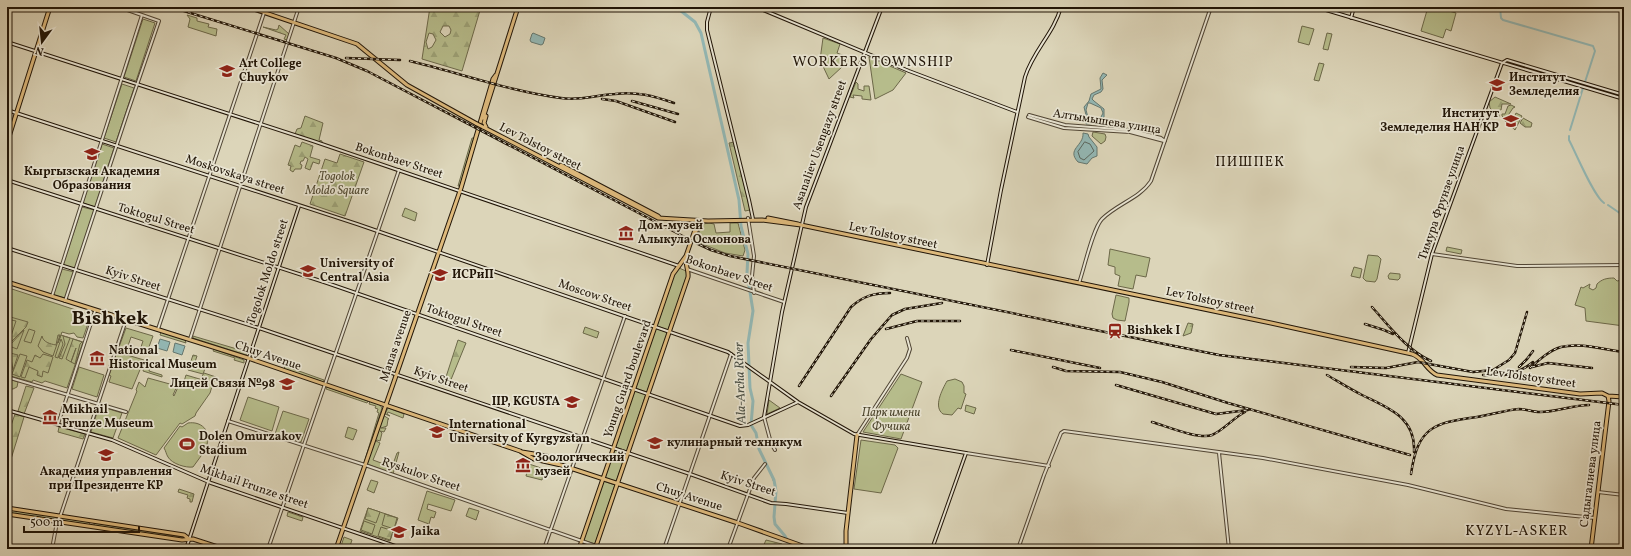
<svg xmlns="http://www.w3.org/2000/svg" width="1631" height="556" font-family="Vollkorn,serif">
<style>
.green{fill:#b6bc8b;stroke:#6c6849}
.forest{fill:url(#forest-firs);stroke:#6c6849;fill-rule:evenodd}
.water{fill:#93b8b5;stroke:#65776f;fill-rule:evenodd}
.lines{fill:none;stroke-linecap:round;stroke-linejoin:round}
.shore{stroke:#5a665e;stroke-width:1}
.stream{stroke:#65776f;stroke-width:1}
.canal{stroke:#93b8b5;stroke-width:2}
.river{stroke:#93b8b5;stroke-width:3}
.tertiary-casing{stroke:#504534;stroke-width:4}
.secondary-casing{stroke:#211507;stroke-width:4}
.primary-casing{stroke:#211507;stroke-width:5}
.tertiary{stroke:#e8e4d2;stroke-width:2}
.secondary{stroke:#e8e4d2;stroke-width:2}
.primary{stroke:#deba7c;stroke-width:3}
.rail-casing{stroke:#211507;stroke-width:2.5}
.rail{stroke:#e8e4d2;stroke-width:1;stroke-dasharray:3;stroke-linecap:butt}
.primary-bridge-casing{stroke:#211507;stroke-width:5;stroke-linecap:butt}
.primary-bridge{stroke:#deba7c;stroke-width:3}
.labels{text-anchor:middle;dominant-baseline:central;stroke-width:3.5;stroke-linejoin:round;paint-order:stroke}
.poi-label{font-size:12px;font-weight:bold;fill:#211507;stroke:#e8e4d2;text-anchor:start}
.street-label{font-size:12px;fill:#211507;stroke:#e8e4d2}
.park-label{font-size:12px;font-style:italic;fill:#4e472f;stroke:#e8e4d2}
.water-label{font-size:13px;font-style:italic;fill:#494e44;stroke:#e8e4d2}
.quarter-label{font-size:14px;letter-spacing:1px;fill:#211507;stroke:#e8e4d2}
.town-label{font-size:20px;font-weight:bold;fill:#211507;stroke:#e8e4d2}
</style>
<defs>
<pattern id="forest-firs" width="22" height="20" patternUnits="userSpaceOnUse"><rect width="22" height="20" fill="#b6bc8b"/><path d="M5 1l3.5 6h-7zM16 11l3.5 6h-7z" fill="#9ca176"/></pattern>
</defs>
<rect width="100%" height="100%" fill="#dcd5b9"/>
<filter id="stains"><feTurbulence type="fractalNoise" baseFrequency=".005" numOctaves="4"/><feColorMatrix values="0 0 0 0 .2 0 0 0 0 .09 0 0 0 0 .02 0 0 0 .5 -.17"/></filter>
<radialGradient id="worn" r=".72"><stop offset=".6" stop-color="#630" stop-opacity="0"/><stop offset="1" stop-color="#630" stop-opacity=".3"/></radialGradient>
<path class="green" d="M1428 7H1435L1456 13 1451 31 1446 29 1443 38 1421 31Z
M187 15 197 18V21L209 24 208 27 217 29 216 36 188 27 190 19Z
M143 19 155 23 136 81 124 77Z
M1302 26 1314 29 1309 45 1298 42Z
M1327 33 1332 34 1328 50 1323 49Z
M823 38 840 44 837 53 845 56 843 66 829 79 820 60Z
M869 57 906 73 893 90 875 99Z
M1319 63 1324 64 1319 81 1314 80Z
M1524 66 1570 80 1573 82 1524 68H1523Z
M856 82 858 84V89L864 91V86H869L871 100 862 99V96L853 95 854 98 850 97Z
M1577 83 1624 96V98L1578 84Z
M122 84 134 88 116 142 104 138Z
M1093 132 1105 134 1106 137 1105 141 1101 144 1092 136Z
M102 144 114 148 95 207 83 203Z
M82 207 94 210 75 269 63 265Z
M405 208 417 213 415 221 402 216Z
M709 223 714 224 716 233 730 232V223H738L745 250 743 256 725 253 695 241 703 224Z
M1447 247 1462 250 1461 254 1446 251Z
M1110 249 1150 258 1146 277 1136 275 1133 289 1118 286 1120 276 1115 274V267L1108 265Z
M1368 255 1378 256 1381 259 1377 279 1375 282 1366 281 1363 278Z
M1354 267 1362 269 1360 278 1351 276Z
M679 268 686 271 687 276 668 330 657 326 675 272Z
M62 269 74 272 65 298 53 295Z
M1390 273 1400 274V278L1398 280 1389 279 1388 276Z
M1624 275V326L1586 321 1585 308 1575 305 1581 287 1583 288 1590 284 1589 288 1593 290 1596 288 1597 284C1602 279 1607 278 1614 278L1617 281 1622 280Z
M12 289 91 315 83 338 77 337 74 333 69 334 62 332 58 343 61 335 83 342 67 388 45 381 42 383 33 380 32 382 7 375V304Z
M1116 295 1129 298V302L1125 321 1117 320 1113 318 1112 314Z
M585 327 599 332 597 338 583 333Z
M126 328 153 336 146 355 139 353 143 341 131 337 127 349 119 347Z
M656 328 668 333 647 392 635 388Z
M161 332 185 340 186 343 160 335Z
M193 336 247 352 246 355 193 338Z
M214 349 244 360V363L234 360 235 358 213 351Z
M117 352 144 360 132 389 109 382 111 376 109 375Z
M146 361 151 363 149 371 162 375V377L143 371Z
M285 366 324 380 323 382 284 369Z
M79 367 104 375 97 397 72 389Z
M204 373 216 377 214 382 201 378Z
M901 374 922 382 901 439 863 432Z
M186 375 213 383 210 393 196 413 195 416 182 424 180 423 156 455 118 438 137 391 136 390 139 382 145 387 148 378 177 386 173 395 174 396 178 387 182 388Z
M955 379 962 382 964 386V393L966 394 961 409 958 408 952 415 943 414C933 407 942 390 947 381Z
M327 387 368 401 367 403 326 389Z
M634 390 646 394 627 451 615 447Z
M248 397 279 407 272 431 240 420Z
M769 400 780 408 767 414Z
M370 401 379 404 382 408 365 460 379 413 377 412 378 409 375 408 376 406 369 404Z
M966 405 976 408 974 414 965 411Z
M99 406 122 413 113 438 91 432Z
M388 408 404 414 403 418 388 412 387 414 390 416 385 414Z
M283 411 309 419 301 442 275 434Z
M383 415 389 419H388L387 426 381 428H386L384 432 380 431 382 433 380 441 377 440 376 441 380 443 373 460 392 467 397 453 399 452 393 474 367 464Z
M188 423C201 421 211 430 207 444L209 445 193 467C186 468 172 464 168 457 166 454 166 451 164 448L180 426 182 427Z
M348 427 357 430 353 440 345 437Z
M861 440 895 445 898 448 881 493 854 489Z
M614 450 626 454 616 482 604 477Z
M529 464 544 469 542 480 526 476Z
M371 480 378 482 374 493 367 490Z
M603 481 615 485 595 544 583 540Z
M427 491 455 500 451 511 428 504 427 509 436 512 434 518 431 517 429 524 418 520Z
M368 508 398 518 390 541 360 531Z
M469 508 479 511 476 520 466 516Z
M344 537 352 540 349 549H340Z"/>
<path class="forest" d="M430 7H481L462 71 422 59ZM443 26H449L451 30 450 34 445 37 440 32ZM429 33 433 34 436 40 432 47 428 49 426 42Z
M279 25 289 34 287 40 284 39 286 35 263 27 276 30 278 29Z
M1495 97 1511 104H1502L1501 110H1499V117L1490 108 1489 102Z
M1511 105 1515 107 1513 108 1507 117 1508 120 1512 122 1516 113 1522 116 1515 130 1504 120V118L1502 116V114H1505L1508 106Z
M305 116 323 123 319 140 322 141V143L295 134 297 129 301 128Z
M1523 118 1532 123 1531 127H1525L1520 123Z
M472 138H474L460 186H458Z
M302 142 313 146 310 157 320 160 319 164 313 162 310 170 305 168 308 159 305 157 303 161H301L300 164 302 165 301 169H295L293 172 290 170 291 166 288 165 295 145 300 147Z
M734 142 750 210 745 211 729 143Z
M340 154 364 162 345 216 310 204 325 159 337 163Z
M7 316 28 322 26 327 8 345 16 321 7 319Z
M1188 323 1193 324 1191 333 1183 336Z
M29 329 35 331 31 343 24 341Z
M24 330 17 349 9 346Z
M58 335H60L53 356 43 352 38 346 42 336C43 342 50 344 56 345Z
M63 336 70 338 62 359 59 358 65 344Z
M61 339 63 344 58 358 55 357Z
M73 339 82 342 80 344 75 364 71 362 76 348 71 362 66 359Z
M458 340 466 343 450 382 445 380Z
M10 353 18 355 13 370Z
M9 354 12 372 11 374 7 373V360Z
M20 354 27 356 20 377 12 374Z
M43 354 53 357 48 373 43 371 42 377 37 375 38 371 29 367 25 378 21 377 27 360 32 362 35 355 40 358Z
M193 355 197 356 195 362 206 366 203 374 188 370Z
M7 378 18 382 17 387 13 389H7Z
M26 386 34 388 24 414 18 411Z
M15 414 24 417 7 472V437Z
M59 427 85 434 83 439 58 432Z
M179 489 194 494 192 502H190V499L187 498 188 495 178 492Z
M368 508 380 512 376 523 365 519Z
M7 509 57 517 56 521 7 513Z
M288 512 303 517 302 521 287 516Z
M385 514 397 518 394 529 382 525Z
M61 518 90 522 89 525 62 521Z
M364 521 375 525 372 534 361 530Z
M94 523 184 537 183 540 94 526Z
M381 527 393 531 390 540 378 536Z
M766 540 782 544 785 549H762Z"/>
<path class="water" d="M533 33 545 38 543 44 541 45 531 42 530 40 532 34Z
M1103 73 1107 75 1102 80 1103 89 1101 92 1094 95 1092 99 1094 101 1104 109V117C1100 123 1092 124 1086 124L1087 119 1084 107 1089 101 1091 94 1101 89 1100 78ZM1088 103H1090L1101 108 1103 113 1100 119 1092 122 1089 121 1086 110Z
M1083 133 1088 134 1089 137 1097 147V156L1092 158 1087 164 1078 162C1066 149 1084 146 1083 133Z
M160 339 170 342 167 351 157 348Z
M175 343 185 346 182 355 173 352Z"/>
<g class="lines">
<path class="shore" d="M1085 142 1090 144 1094 151 1084 160 1080 158 1078 152Z"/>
<path class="stream" d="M772 477 775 486"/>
<path class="canal" d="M1500 7 1501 18 1503 20 1593 46 1595 51 1585 82
M1570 130 1583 88
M1569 136V140C1576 153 1594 197 1604 203
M1608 205 1624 216"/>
<path class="river" d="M676 7 695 22 701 33 739 200 741 226 748 254 747 273 753 311 748 343 750 388 753 401 751 425 756 433 759 449 774 480 776 491 774 517 775 524 785 536 792 549"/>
<g class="tertiary-casing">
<path id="tertiary" d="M1029 115 1065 125 1130 130 1161 138 1165 141
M1028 117 1064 128 1130 132 1164 141
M748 218 754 256 752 276 754 293
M1432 254 1517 266 1624 265
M687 269 784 302
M1079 283C1084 269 1093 228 1102 219 1117 204 1140 198 1151 181L1211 7
M52 296 142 15
M65 301 128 111 159 21 119 7
M158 329 266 7
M190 339 299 7
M7 377 126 412
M764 417 771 443 775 450
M228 421 368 466 596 546
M58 424 95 311
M857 435 907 358 910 349 907 338
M966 453 1049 466
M1219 453 1229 549
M1598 492 1624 495
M52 549 57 522 61 514 126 320
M268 549 399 170
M544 549 625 316
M664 549 731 354
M728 549 754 478 765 464
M1018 549 1044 475 1061 433 1064 431 1263 458 1408 485 1506 509 1595 518"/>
</g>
<g class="secondary-casing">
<path id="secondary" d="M711 7 707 22V30L749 200 753 219
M756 7 909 71 1017 112
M1316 7 1624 99
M1351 18 1354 7
M7 42 313 141 679 266
M1502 63 1507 60 1624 95
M7 110 357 224 728 352 798 402 854 434 966 453 932 549
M7 180 327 283 740 426 748 425 798 402
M7 248 262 329 690 474 771 503 786 504 848 513
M987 265 1001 190 1025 77C1033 51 1054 33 1061 7
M1408 353 1432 254 1502 63
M7 410 112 440 211 483 404 549
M764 417 782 312 806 207 882 7
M596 546 607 549
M186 549 299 206"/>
</g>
<g class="primary-casing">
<path id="primary" d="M248 7 357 44 407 85 477 124
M486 116 484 123 486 127
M483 118 518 7
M483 127 658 218 708 221 762 220 801 225 1271 323 1412 354C1424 358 1426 370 1437 375L1580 394 1602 393 1608 396
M7 143 50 7
M561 165 658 216 660 218
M768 218 798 224 801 225
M695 234 699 224
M7 282 248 358 520 451 534 459 561 465 738 523 811 549
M1608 396 1624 397
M522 452 546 456 559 464
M7 508 184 535 189 539
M7 514 182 540 193 539 224 549
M336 549 461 188 493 79 496 75
M579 549 673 274 686 256 697 224 701 221
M595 549 688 277C689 269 684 264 687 256
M846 549V531L857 435
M1591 549 1609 401 1608 396"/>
</g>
<use href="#tertiary" class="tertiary"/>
<use href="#secondary" class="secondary"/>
<use href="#primary" class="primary"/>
<g class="rail-casing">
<path id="rail" d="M171 7 336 58 367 71 696 243 711 250 730 256 1219 355 1624 405
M346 58 400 60
M410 61C460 73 509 91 561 98 579 101 596 95 615 94 636 91 654 96 674 103
M602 99 616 101 675 122
M632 101 678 114
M1372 307C1390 327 1407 350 1431 361
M1365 324 1384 330 1393 334
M886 329 917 321H960
M1011 350 1100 368
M1053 367 1066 371 1120 372 1162 382 1228 403 1410 455
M1351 367 1386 368 1418 362 1473 372 1493 370 1509 360 1515 353 1527 312
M1519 367 1527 359 1533 351
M1532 367 1548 363 1592 368
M1530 368C1539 360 1550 350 1561 347 1581 342 1605 350 1624 352
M1327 375C1339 382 1350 389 1362 395 1388 408 1416 417 1414 452
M1483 375C1503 377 1517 375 1533 362
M1116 385 1216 414 1248 410
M799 386 851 307C863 296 874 293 890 293
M831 396 871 339 892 315 905 309 942 303
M1152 422C1166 426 1199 440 1212 435 1224 430 1233 418 1245 412
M1411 474C1418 427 1433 423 1477 417 1491 415 1505 410 1519 409 1526 409 1533 412 1540 412 1557 412 1572 405 1589 405"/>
</g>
<use href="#rail" class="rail"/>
<g class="primary-bridge-casing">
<path id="primary-bridge" d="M477 124 483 127"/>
</g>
<use href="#primary-bridge" class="primary-bridge"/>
</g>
<defs>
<g id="university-bare" transform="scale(1.2)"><path d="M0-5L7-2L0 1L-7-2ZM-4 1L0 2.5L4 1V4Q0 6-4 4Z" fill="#8f2418" stroke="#e8e4d2" stroke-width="2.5" paint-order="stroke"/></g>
<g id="museum-bare" transform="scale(1.2)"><path d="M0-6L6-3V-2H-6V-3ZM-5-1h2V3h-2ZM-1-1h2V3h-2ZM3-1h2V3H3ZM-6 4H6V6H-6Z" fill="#8f2418" stroke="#e8e4d2" stroke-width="2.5" paint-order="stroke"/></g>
<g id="station-bare" transform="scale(1.2)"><path d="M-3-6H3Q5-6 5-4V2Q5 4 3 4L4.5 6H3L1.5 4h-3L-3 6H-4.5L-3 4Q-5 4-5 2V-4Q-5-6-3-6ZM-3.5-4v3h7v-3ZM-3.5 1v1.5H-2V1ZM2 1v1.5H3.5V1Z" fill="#8f2418" stroke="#e8e4d2" stroke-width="2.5" paint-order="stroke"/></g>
<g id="stadium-bare" transform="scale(1.2)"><path d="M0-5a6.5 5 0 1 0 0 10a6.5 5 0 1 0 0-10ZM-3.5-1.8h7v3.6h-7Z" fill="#8f2418" stroke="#e8e4d2" stroke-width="2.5" paint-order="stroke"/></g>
</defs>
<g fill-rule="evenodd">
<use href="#university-bare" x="227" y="71"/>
<use href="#university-bare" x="1497" y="85"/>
<use href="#university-bare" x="1511" y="121"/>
<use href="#university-bare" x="92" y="154"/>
<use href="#museum-bare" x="626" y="233"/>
<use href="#university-bare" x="308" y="271"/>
<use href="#university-bare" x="440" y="275"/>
<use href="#station-bare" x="1115" y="331"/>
<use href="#museum-bare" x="97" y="358"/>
<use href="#university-bare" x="287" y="384"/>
<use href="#university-bare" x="572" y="402"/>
<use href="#museum-bare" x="50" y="417"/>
<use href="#university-bare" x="437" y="432"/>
<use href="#university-bare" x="655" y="443"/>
<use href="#stadium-bare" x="187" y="444"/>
<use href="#university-bare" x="106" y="455"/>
<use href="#museum-bare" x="523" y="465"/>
<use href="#university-bare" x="399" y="532"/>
</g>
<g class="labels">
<g class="poi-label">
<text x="239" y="64">Art College<tspan x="239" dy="14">Chuykov</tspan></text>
<text x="1509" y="78">Институт<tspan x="1509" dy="14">Земледелия</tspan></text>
<text x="1499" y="114" text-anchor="end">Институт<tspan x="1499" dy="14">Земледелия НАН КР</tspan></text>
<text x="92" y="172" text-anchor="middle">Кыргызская Академия<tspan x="92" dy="14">Образования</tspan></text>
<text x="638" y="226">Дом-музей<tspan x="638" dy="14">Алыкула Осмонова</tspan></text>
<text x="320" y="264">University of<tspan x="320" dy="14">Central Asia</tspan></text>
<text x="452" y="275">ИСРиП</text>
<text x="1127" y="331">Bishkek I</text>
<text x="109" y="351">National<tspan x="109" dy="14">Historical Museum</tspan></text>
<text x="275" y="384" text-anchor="end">Лицей Связи №98</text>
<text x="560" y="402" text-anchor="end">IIP, KGUSTA</text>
<text x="62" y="410">Mikhail<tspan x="62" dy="14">Frunze Museum</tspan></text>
<text x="449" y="425">International<tspan x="449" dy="14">University of Kyrgyzstan</tspan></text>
<text x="199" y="437">Dolen Omurzakov<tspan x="199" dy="14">Stadium</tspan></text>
<text x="667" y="443">кулинарный техникум</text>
<text x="535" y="458">Зоологический<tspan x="535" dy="14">музей</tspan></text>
<text x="106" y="472" text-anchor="middle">Академия управления<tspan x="106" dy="14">при Президенте КР</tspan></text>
<text x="411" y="532">Jaika</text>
</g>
<g class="street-label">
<text transform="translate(1107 122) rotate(9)">Алтымышева улица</text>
<text transform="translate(820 145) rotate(-70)">Asanaliev Usengazy street</text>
<text transform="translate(540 147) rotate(27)">Lev Tolstoy street</text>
<text transform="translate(399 161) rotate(18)">Bokonbaev Street</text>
<text transform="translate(235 175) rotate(18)">Moskovskaya street</text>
<text transform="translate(1442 203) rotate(-71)">Тимура Фрунзе улица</text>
<text transform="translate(156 219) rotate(17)">Toktogul Street</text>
<text transform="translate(893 236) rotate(12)">Lev Tolstoy street</text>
<text transform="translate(268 272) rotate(-72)">Togolok Moldo street</text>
<text transform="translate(729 274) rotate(19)">Bokonbaev Street</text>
<text transform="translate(133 279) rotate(18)">Kyiv Street</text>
<text transform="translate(595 296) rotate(19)">Moscow Street</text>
<text transform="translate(1210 301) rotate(12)">Lev Tolstoy street</text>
<text transform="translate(464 321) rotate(19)">Toktogul Street</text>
<text transform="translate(396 346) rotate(-71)">Manas avenue</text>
<text transform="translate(268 356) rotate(19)">Chuy Avenue</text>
<text transform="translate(1531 378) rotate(8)">Lev Tolstoy street</text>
<text transform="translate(628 379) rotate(-71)">Young Guard boulevard</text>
<text transform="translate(441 380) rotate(19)">Kyiv Street</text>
<text transform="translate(1591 474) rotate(-83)">Садыгалиева улица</text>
<text transform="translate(421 475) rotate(19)">Ryskulov Street</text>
<text transform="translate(748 484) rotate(18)">Kyiv Street</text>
<text transform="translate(254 487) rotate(19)">Mikhail Frunze street</text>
<text transform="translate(689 497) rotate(18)">Chuy Avenue</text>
</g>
<g class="park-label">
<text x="337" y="177">Togolok<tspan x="337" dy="14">Moldo Square</tspan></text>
<text x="891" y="413">Парк имени<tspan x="891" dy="14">Фучика</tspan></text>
</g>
<g class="water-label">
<text transform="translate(741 383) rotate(-92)">Ala-Archa River</text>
</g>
<g class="quarter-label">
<text x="873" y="62">WORKERS TOWNSHIP</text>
<text x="1250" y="162">ПИШПЕК</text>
<text x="1517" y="531">KYZYL-ASKER</text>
</g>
<g class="town-label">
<text x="110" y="319">Bishkek</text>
</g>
</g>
<rect width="1631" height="556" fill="none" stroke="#dcd5b9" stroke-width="24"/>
<rect x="8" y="8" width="1615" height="540" fill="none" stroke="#211507" stroke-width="2"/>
<rect x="12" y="12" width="1607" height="532" fill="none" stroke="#211507"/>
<g transform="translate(42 42) rotate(195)" stroke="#e8e4d2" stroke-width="3" paint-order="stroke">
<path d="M0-3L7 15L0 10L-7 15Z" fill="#211507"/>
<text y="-6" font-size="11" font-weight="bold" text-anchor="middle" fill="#211507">N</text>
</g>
<path d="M24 526v6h115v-6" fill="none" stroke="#211507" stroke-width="2"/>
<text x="30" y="526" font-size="12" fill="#211507" stroke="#e8e4d2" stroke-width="3" paint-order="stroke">500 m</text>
<rect width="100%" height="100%" filter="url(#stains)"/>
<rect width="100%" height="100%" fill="url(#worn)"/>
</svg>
